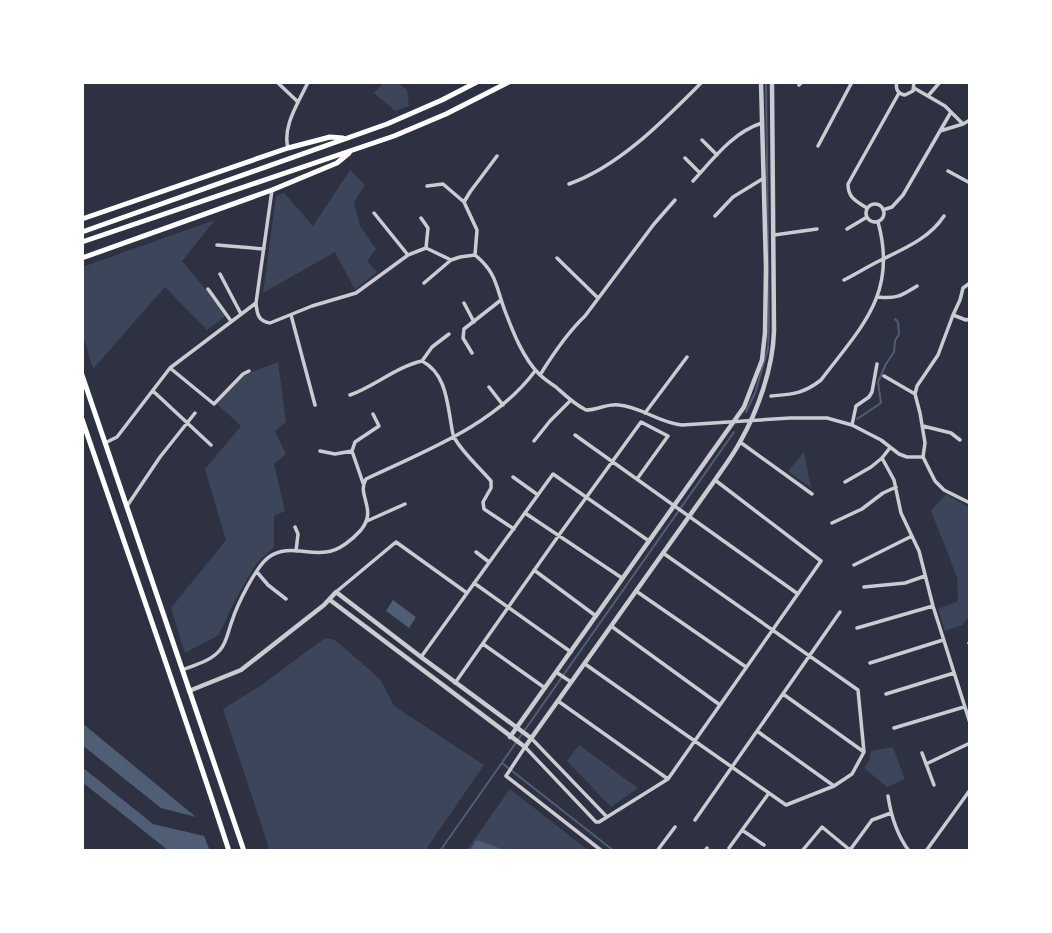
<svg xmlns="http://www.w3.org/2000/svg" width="1052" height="933" font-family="Lora,serif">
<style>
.green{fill:#3c4559}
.water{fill:#4f5d75}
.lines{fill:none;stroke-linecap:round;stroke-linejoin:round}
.stream{stroke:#4f5d75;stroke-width:2}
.canal{stroke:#4f5d75;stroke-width:7}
.minor{stroke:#caccd0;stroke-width:3.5}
.tertiary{stroke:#caccd0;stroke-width:4.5}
.primary{stroke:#fff;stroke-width:5}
</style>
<rect width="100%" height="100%" fill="#2d3142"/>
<path class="green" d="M379 82H397L407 90 409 106 395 111 374 93 382 85Z
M350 170 365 185 354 202 360 226 376 249 367 261 377 272 355 290 335 252 263 293 276 196 284 193 313 226Z
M215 220 182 261 227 315 207 330 165 287 93 369 82 332V267Z
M278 362 286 422 275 431 286 454 274 464 285 511 274 516V547L256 564 233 604 219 635 185 653 171 608 226 540 205 469 241 426 217 404 244 375Z
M804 452 811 488 788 471Z
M946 494 970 508V616L962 625 945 631 938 609 958 601 957 577 931 511Z
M325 638 335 640 380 679 394 706 484 765 425 851H270L223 709 260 686Z
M579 745 638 788 611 807 567 761Z
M893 747 905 779 887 787 864 768 870 759 871 751Z
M510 789 589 851H466Z"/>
<path class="water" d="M393 600 416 617 409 628 386 611Z
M82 723 196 817 161 808 82 745Z
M82 767 153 824 204 836 210 851H169L82 782Z"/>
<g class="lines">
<path class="stream" d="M746 412 755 393 768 349 769 323 766 82
M857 419 881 403 878 382 886 364 894 352 895 341 899 334 898 322 895 319
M502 763 614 851
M440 851 734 432"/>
<path class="canal" d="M474 851 478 844 497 851"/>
<path class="minor" d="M277 82 298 102
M897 82C895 89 898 94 905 95L913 91 914 82
M799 85 802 82
M914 88 945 106 963 124
M928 96 940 82
M940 131 963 124 970 120
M702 140 717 155
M818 146 852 82
M288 148C282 126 299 102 308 82
M685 158 700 173
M948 171 970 183
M693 181C713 159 733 132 762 123
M569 184C620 166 664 120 702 82
M427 186 443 184 464 202
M272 190 256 303C257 314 258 321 270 323L312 306 356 293 408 255 426 248 451 260 460 257 475 255C497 273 496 287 505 311 513 332 523 358 539 374 544 379 550 383 556 387 566 396 574 404 586 410 598 410 608 403 619 405 642 407 659 423 682 425L790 418H827L852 425 881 440 899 454 907 457H923
M866 213a9 9 0 1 1 18 0a9 9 0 1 1-18 0Z
M867 208C856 201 848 198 848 184L899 93
M883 210 892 207 903 195 951 112
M374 213 408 255
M715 216 733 197 764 178
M421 218 428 228 426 248
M847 229 867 217
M774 235 817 229
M217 245 264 249
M475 255 477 230 464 202 470 192 497 156
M557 258 598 298
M220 274 241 314
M844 280C856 274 867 267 879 261 903 249 929 239 944 216
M424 283 451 260
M208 289 231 321
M878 297C897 299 901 296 917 286
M464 303 474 322
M291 315 315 405
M953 315 966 320 970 319
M472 353 463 338 464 329 501 300
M422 361 432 347 449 334
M170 368 214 404 243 374 249 371
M540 375C553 354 567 333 585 316L654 224 675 200
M884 376 915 394
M489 387 503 405
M153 391 211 445
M350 395C375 386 396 367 422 361 445 373 447 400 451 423 452 428 452 434 455 439 464 454 479 467 491 481V488L483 502 484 509 514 529
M771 396C793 394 803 394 821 380 861 327 898 294 878 222
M645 413 687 357
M852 425 856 406 869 397 872 392 877 364
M923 426 951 433 960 440
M575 435 798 594
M534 441 550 421 570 401
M740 442 812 494
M105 443 117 437 170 368 256 303
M889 449 882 458 894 480 901 513 919 551 933 606 970 723
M320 451 335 454 352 451
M923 457 925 443 920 413 915 394 917 386 938 355 953 315 960 300 963 288 970 283
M923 457 935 481 944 490 970 503
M513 477 538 495
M845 482 871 467 882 458
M363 483 352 451 355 442 379 426 373 414
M127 506 160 457 195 413
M525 513 622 578
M367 521 405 504
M832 523 862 509 883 493 896 487
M295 527 298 534 296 551
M476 552 489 562
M854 565 912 536
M534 570 596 616
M257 572 268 585 286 599
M474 583 571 652
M864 587 905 583 925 576
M636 591 746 667
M336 592 396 542 467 593
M611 626 720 705
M857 628 933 606
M969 643 970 642
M483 644 545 688
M421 657 553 474 649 541
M870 663 943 640
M585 664 786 805 834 786 852 774 864 752 858 690 663 553
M182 670C195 665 211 661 220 650 227 642 228 631 232 621 237 605 256 566 269 557 286 544 307 555 326 552 339 551 353 539 361 530 378 509 356 495 366 479 425 451 495 425 535 371
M556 672 571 682
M455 683 559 535 641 422 668 436 637 479
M783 694 864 752
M886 694 954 673
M558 701 668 779
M894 728 964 707
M757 731 834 786
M531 738 607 817
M922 753 934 785
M926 764 970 743
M888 796C891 816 897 835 909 851
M695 820 840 612
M742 830 764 845
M729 848 769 793
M850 850 872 820 891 813
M602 851 506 776 525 747 596 822H599L668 779 821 561 715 480
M657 851 675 827
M705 851 707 848
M802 851 822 827 850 850
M926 851 970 790"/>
<path class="tertiary" d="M330 600 525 747 715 480C724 467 733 455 740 442 758 410 773 368 774 331L772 82
M189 691 241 670 324 605 336 592 421 657 531 738
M510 737 744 407 762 360 765 333 766 267 761 82"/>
<path class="primary" d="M82 219 288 148 330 137 343 138
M82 232 387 124 442 100 477 82
M82 242 394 136 446 114 509 82
M82 258 272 190 337 163 349 153
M82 375 244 851
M82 419C131 563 182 706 229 851"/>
</g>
<rect width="1052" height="933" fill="none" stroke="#ffffff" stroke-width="168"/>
</svg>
